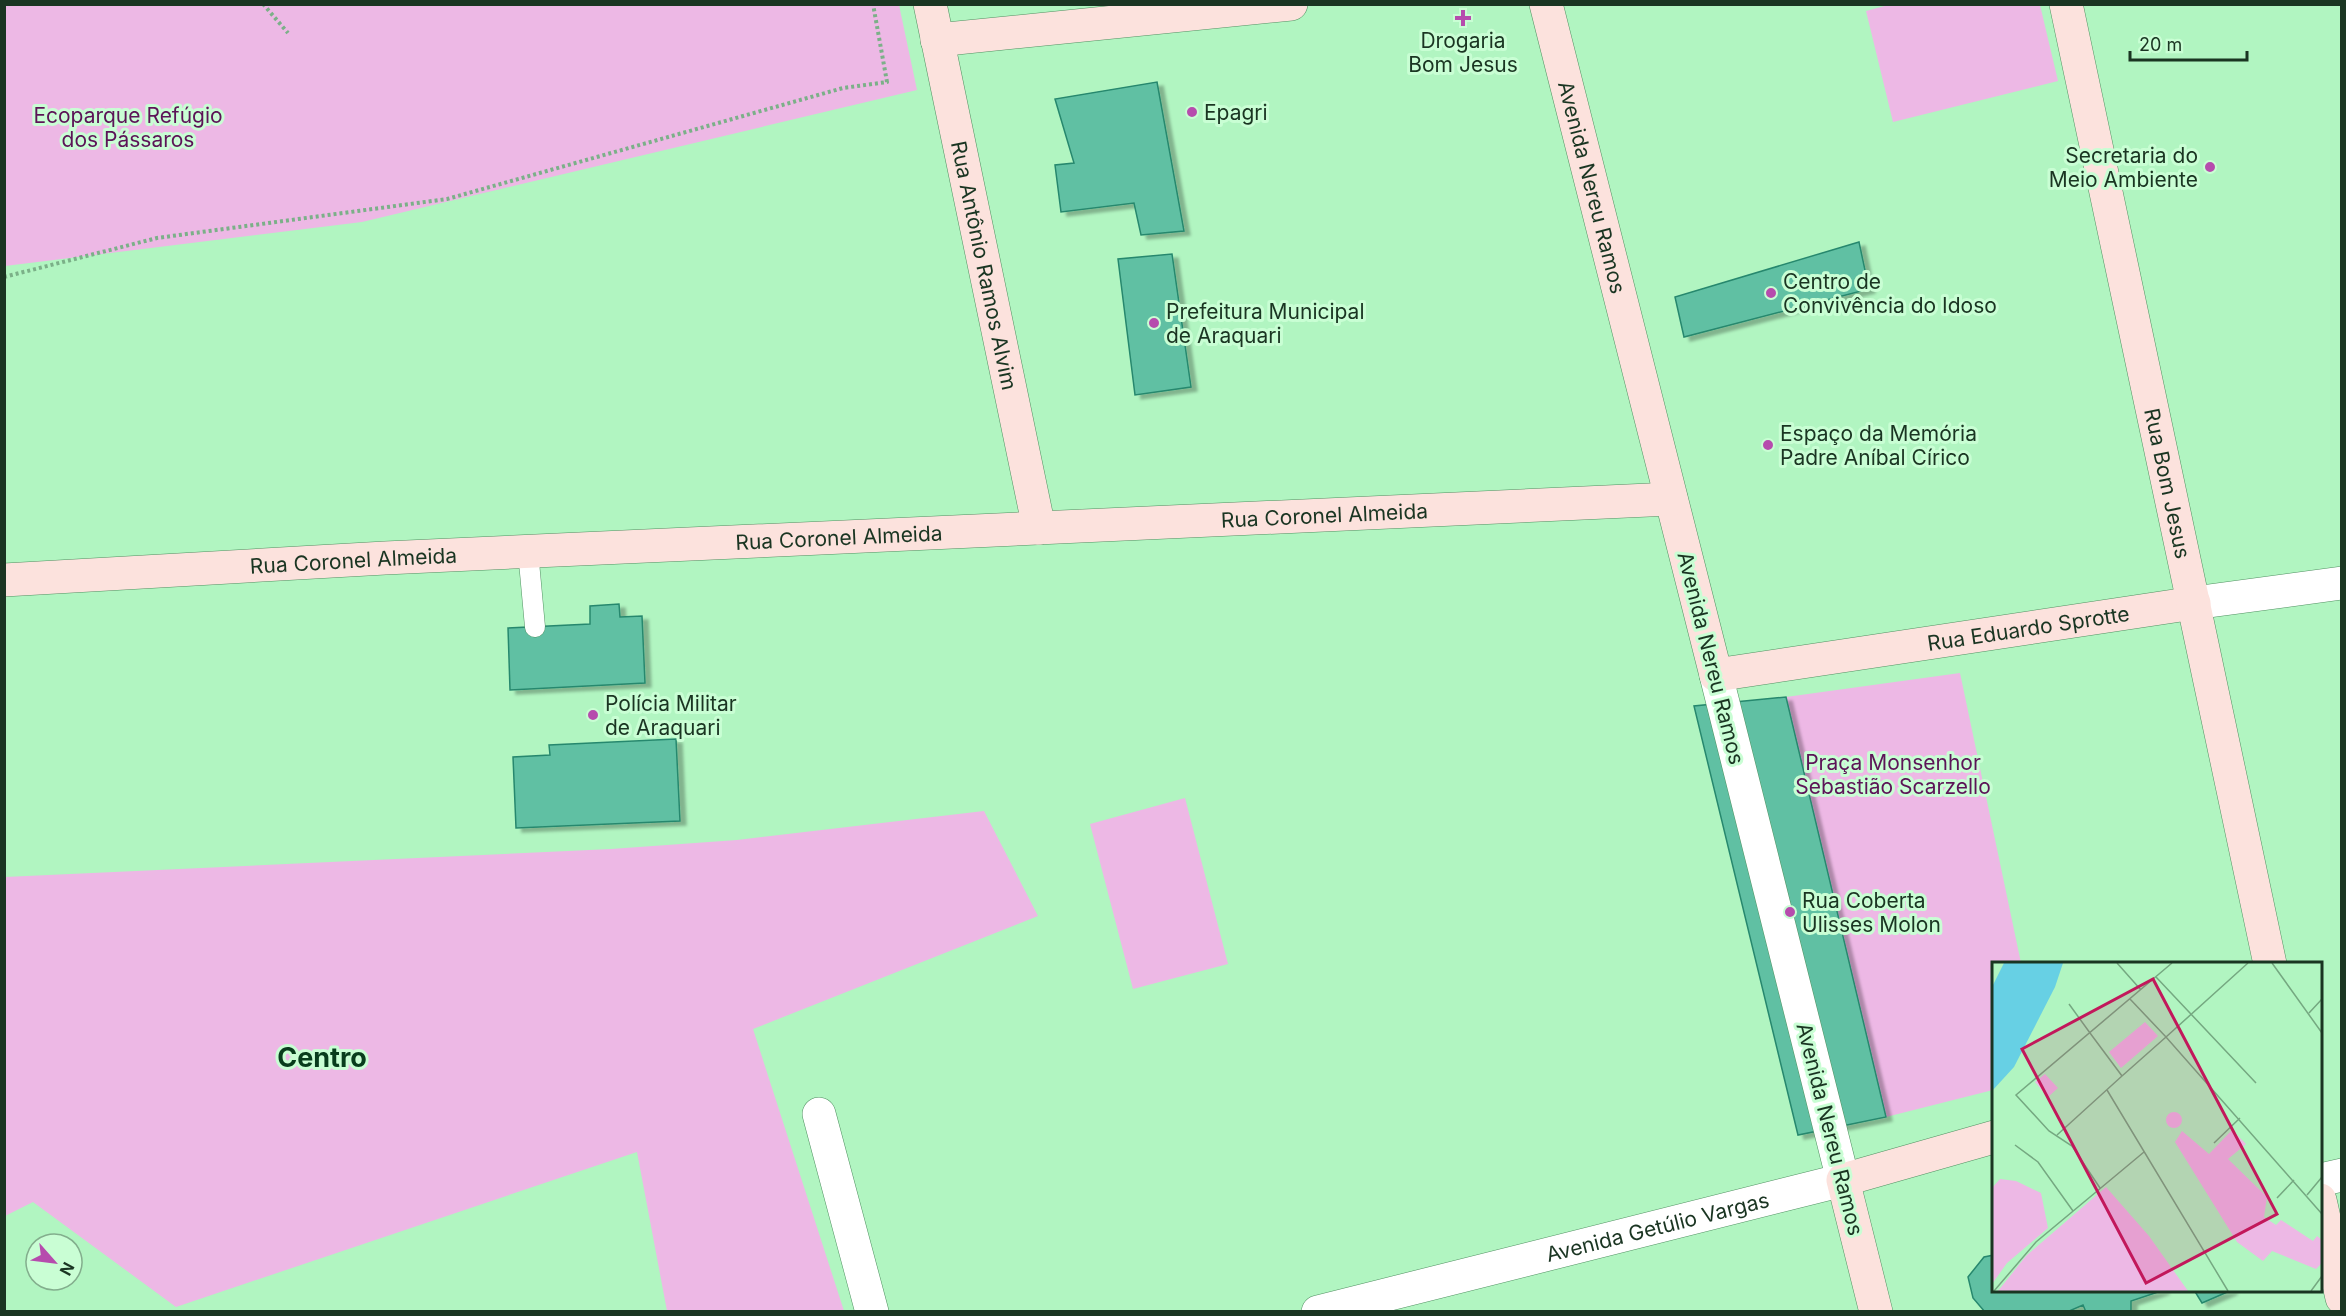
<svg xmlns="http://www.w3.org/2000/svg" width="2346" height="1316" font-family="Inter,sans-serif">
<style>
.green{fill:#edb8e5}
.building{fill:#61c0a3;stroke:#27886e;stroke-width:1.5;filter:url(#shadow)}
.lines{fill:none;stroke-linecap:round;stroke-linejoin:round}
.service-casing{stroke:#519162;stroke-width:21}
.minor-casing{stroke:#519162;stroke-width:34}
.tertiary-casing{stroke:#519162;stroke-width:34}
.secondary-casing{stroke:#519162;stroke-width:34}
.path{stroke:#7bb088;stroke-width:4;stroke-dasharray:3 3;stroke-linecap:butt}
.service{stroke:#fff;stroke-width:20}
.minor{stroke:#fff;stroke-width:33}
.tertiary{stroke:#fff;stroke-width:33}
.secondary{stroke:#fce2dd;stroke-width:33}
.poi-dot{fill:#b64cad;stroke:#c9fed4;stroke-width:2}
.labels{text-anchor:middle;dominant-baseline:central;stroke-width:6;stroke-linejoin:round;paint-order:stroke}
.poi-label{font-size:21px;fill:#1a3522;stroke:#c9fed4;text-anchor:start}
.park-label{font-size:21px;fill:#5c1457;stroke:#c9fed4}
.street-label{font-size:21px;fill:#1a3522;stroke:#c9fed4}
.district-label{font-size:27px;font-weight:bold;fill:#083c1c;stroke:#c9fed4}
.inset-road{fill:none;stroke:#75a881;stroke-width:1.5}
.view{fill:#c2185b;fill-opacity:0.15;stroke:#c2185b;stroke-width:3}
.inset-edge{fill:none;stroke:#1a3522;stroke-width:3}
</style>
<defs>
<filter id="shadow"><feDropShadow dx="6" dy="4" stdDeviation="1.5" flood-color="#0004"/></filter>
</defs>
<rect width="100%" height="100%" fill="#b1f5c1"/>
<path class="green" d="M1892 4 2040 5 2058 81 1893 122 1866 11Z
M4 5H899L917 90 362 222 5 266Z
M1960 673 2021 963 1994 964 1993 1090 1886 1117 1786 697Z
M1185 798 1228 964 1133 989 1090 824Z
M984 811 1038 916 753 1029 844 1311H667L637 1152 176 1307 33 1202 5 1216V877L611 849 737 840Z"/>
<path class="building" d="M1157 82 1184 231 1141 235 1134 203 1061 212 1055 165 1074 163 1055 99Z
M1859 242 1869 289 1684 337 1675 297Z
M1172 254 1191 387 1135 395 1118 259Z
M619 604 620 617 642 616 645 683 510 690 508 628 590 624V606Z
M1786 697 1886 1117 1798 1135 1694 706Z
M676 739 680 821 516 828 513 757 550 755 549 745Z
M1994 1255V1290H2164L2131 1301V1312H2086L2083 1305 2067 1312H1985L1973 1298 1968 1277 1984 1257Z
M2194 1290H2232L2202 1303Z"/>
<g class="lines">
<g class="service-casing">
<path id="service" d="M528 551 535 627"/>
</g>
<g class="minor-casing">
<path id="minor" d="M2194 603 2342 583
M1716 675 1843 1180
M819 1114 872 1312
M2320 1180 2342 1175"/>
</g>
<g class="tertiary-casing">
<g id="tertiary">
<path id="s1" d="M1318 1312 1843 1180"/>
</g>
</g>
<g class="secondary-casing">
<g id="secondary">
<path id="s2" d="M930 4 1039 528"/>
<path id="s3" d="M1546 4 1716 675 2194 603"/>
<path id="s4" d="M2066 4 2270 964"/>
<path d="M937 40 1291 4"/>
<path id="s5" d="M4 580 385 558 1671 499"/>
<path d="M2320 1200 2342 1298"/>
<path d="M1876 1312 1843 1180 1994 1137"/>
</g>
</g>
<path class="path" d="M263 4 288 33
M4 277 157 238 447 199 843 88 887 82 873 4"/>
<use href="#service" class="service"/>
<use href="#minor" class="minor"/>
<use href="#tertiary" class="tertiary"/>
<use href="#secondary" class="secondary"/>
</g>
<g class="poi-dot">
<path d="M1460 9h6v6h6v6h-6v6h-6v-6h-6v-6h6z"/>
<circle cx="1192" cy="112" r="6"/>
<circle cx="2210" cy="167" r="6"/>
<circle cx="1771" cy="293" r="6"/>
<circle cx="1154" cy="323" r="6"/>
<circle cx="1768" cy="445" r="6"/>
<circle cx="593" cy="715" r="6"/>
<circle cx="1790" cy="912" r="6"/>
</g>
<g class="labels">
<g class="poi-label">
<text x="1463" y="40" text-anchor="middle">Drogaria<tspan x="1463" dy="24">Bom Jesus</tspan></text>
<text x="1204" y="112">Epagri</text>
<text x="2198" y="155" text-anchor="end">Secretaria do<tspan x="2198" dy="24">Meio Ambiente</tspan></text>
<text x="1783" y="281">Centro de<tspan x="1783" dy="24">Convivência do Idoso</tspan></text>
<text x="1166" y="311">Prefeitura Municipal<tspan x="1166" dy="24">de Araquari</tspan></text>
<text x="1780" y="433">Espaço da Memória<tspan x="1780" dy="24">Padre Aníbal Círico</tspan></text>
<text x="605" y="703">Polícia Militar<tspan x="605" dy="24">de Araquari</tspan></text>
<text x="1802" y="900">Rua Coberta<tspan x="1802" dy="24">Ulisses Molon</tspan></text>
</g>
<g class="park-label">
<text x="128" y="115">Ecoparque Refúgio<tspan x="128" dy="24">dos Pássaros</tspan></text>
<text x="1893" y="762">Praça Monsenhor<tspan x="1893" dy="24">Sebastião Scarzello</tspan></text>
</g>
<g class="street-label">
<text stroke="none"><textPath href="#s3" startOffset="189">Avenida Nereu Ramos</textPath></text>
<text stroke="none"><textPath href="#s2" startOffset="267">Rua Antônio Ramos Alvim</textPath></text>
<text stroke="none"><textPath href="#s4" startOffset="490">Rua Bom Jesus</textPath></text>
<text stroke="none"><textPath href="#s5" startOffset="1322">Rua Coronel Almeida</textPath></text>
<text stroke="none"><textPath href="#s5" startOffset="836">Rua Coronel Almeida</textPath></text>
<text stroke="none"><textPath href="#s5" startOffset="350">Rua Coronel Almeida</textPath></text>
<text stroke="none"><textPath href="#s3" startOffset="1008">Rua Eduardo Sprotte</textPath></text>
<text transform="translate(1711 658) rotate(76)">Avenida Nereu Ramos</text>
<text transform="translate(1830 1129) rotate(76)">Avenida Nereu Ramos</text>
<text stroke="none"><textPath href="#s1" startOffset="350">Avenida Getúlio Vargas</textPath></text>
</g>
<g class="district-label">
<text x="322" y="1057">Centro</text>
</g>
</g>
<g transform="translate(1992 962)">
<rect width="330" height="330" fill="#b1f5c1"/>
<path d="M153 60 166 74 129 106 117 90ZM53 112 66 126 56 135 43 120ZM174 158a8 8 0 1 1 16 0a8 8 0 1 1-16 0ZM240 168 254 182 236 197 275 235 272 255 284 263 289 258 321 279 325 274 330 278V301L324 307 280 289 271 299 245 280 183 180 190 169 217 192ZM8 217 24 219 49 231 56 266 15 301 0 322V226ZM114 225 157 274 196 329H6L34 294Z" fill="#edb8e5"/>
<path d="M12 1H71L63 25 22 105 0 129V25Z" fill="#67d0e4"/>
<path class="inset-road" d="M125 1 149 28M280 1 330 71M164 15 264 121M138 37 174 75 256 1M77 42 98 71M317 51 330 37M130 114 174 75 330 252M115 128 236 329M65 173 130 114 98 71M222 181 248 156M23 183 46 200 81 249M108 226 80 184 57 169 24 133 180 1M315 233 330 215M285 236 302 218M2 329 44 280 152 190M319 329 330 314"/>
<path class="view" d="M161 17 285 252 154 321 30 87Z"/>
<rect width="330" height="330" class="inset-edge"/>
</g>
<rect width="2346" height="1316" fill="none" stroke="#1a3522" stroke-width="12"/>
<g transform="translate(54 1262) rotate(118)"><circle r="28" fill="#c9fed4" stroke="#83ae8d" stroke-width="1.5"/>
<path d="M0-4.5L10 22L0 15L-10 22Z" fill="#b64cad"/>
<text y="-9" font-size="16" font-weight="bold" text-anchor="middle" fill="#1a3522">N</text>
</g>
<path d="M2130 51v9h117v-9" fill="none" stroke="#1a3522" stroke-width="3"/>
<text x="2139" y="51" font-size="18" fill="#1a3522" stroke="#c9fed4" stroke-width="4.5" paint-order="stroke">20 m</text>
</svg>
